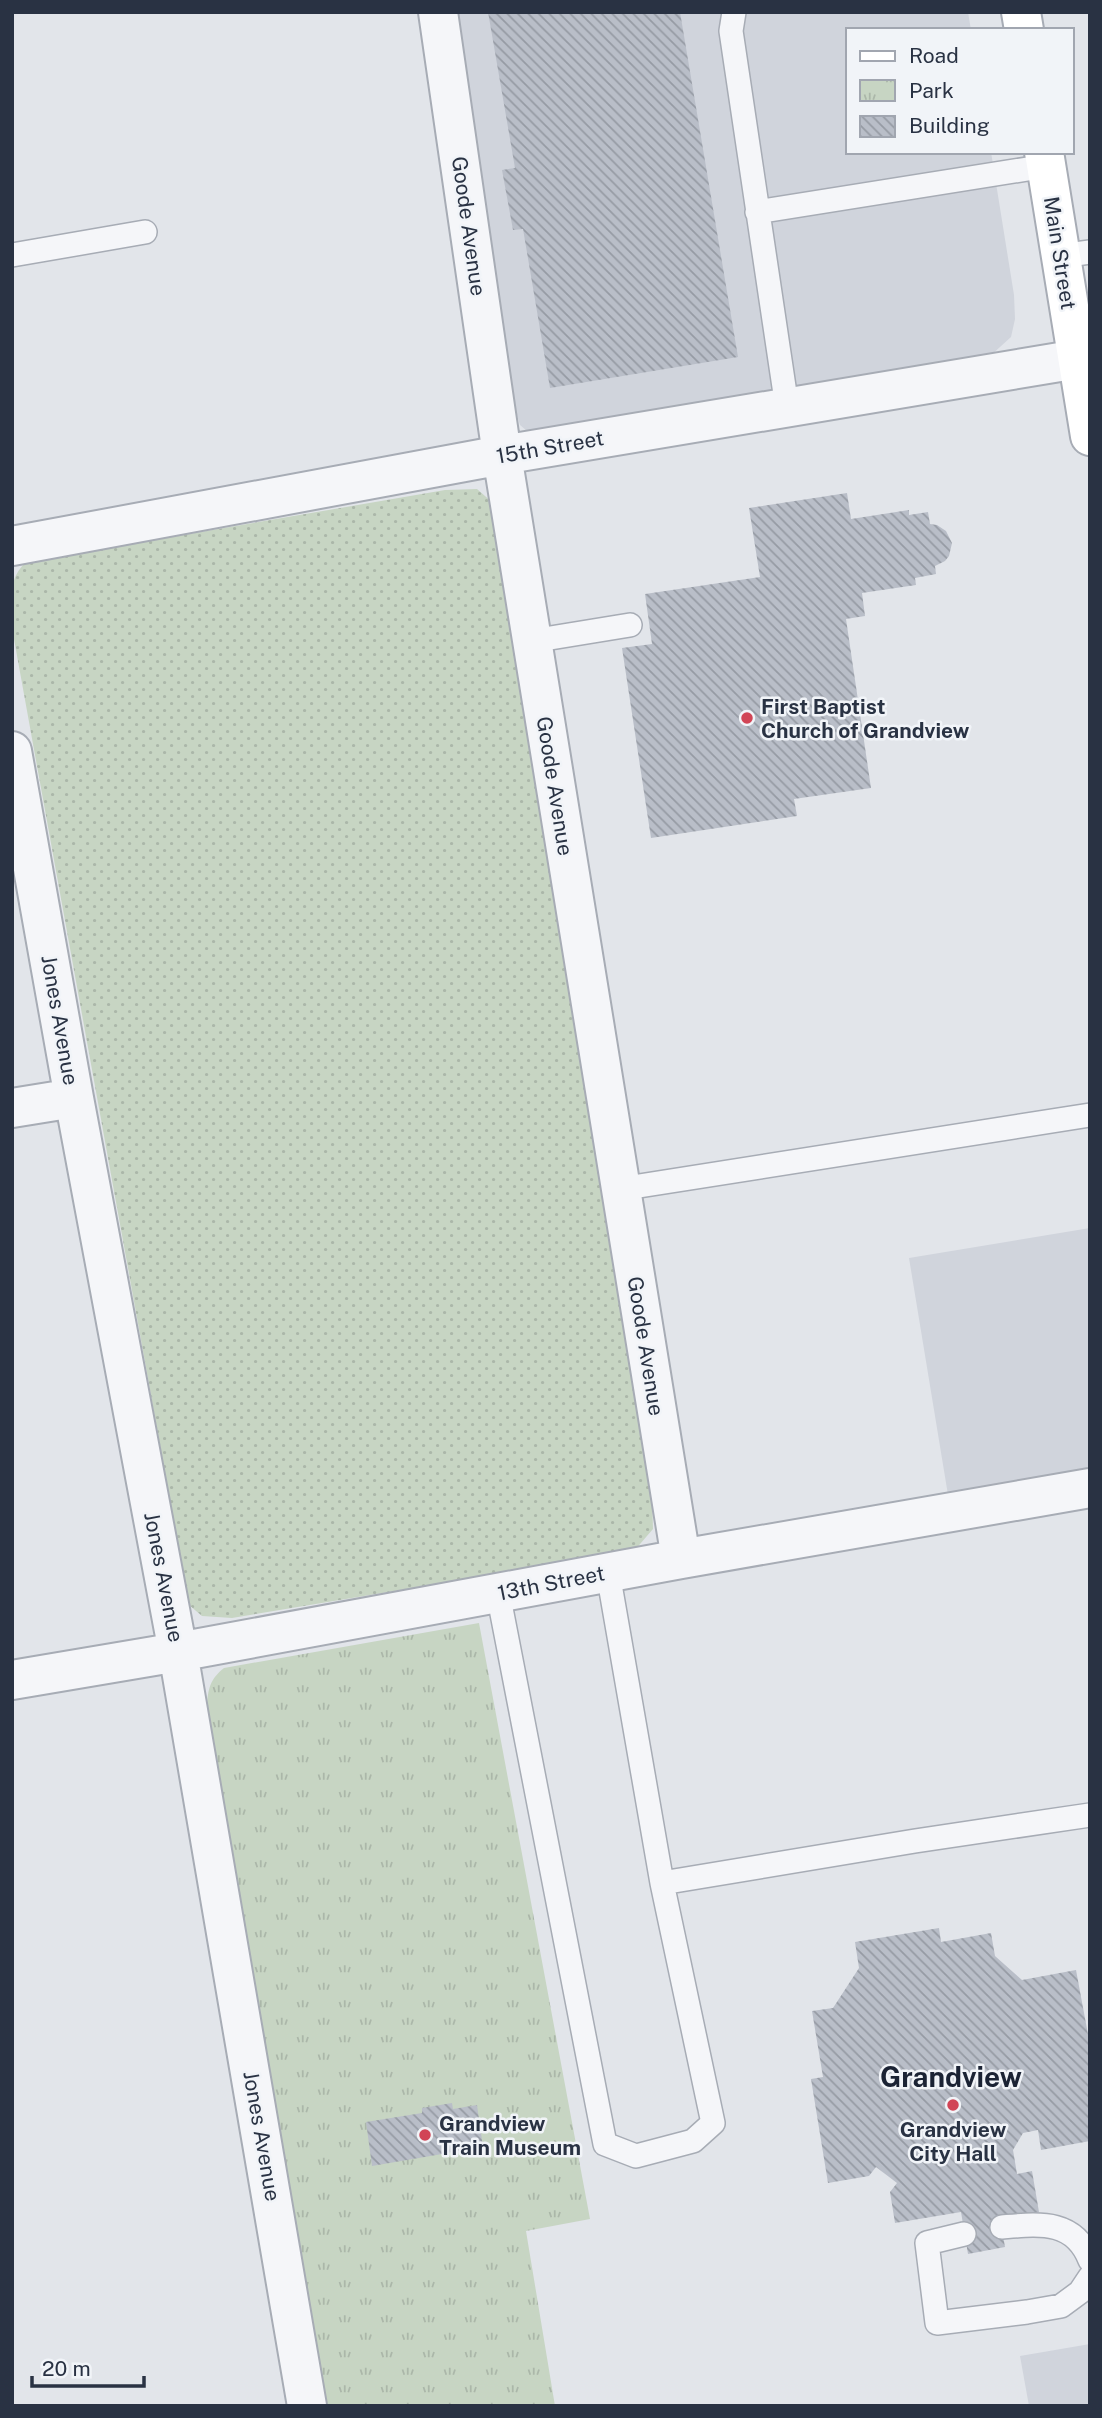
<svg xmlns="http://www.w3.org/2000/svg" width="1102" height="2418" font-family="'Public Sans',sans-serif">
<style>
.built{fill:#d0d4dc}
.grass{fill:url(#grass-dots)}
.park{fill:url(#park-tufts)}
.building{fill:url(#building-back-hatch)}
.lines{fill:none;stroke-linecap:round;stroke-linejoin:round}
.service-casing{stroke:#a7acb5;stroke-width:26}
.minor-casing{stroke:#a7acb5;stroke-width:42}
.secondary-casing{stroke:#a7acb5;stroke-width:42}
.service{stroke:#f5f6f9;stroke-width:23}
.minor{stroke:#f5f6f9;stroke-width:38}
.secondary{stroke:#fff;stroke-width:38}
.poi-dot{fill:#d14556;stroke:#f1f4f8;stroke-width:2.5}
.labels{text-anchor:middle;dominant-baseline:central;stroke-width:5;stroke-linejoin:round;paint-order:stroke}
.street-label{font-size:21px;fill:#293243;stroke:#f1f4f8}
.poi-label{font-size:21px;font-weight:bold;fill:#293243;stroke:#f1f4f8;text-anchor:start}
.district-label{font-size:28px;font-weight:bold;fill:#1b2334;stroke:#f1f4f8}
</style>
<defs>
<pattern id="grass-dots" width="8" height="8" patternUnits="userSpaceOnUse" patternTransform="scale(1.75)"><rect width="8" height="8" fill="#c7d5c3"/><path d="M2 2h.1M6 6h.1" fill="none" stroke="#abb7a9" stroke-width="1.8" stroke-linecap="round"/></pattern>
<pattern id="park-tufts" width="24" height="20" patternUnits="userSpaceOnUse" patternTransform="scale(1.75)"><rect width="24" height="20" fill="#c7d5c3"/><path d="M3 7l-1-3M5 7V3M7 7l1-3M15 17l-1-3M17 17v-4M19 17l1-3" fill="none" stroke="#abb7a9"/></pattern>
<pattern id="building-back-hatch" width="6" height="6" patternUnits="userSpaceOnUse" patternTransform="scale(1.75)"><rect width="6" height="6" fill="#b9bec8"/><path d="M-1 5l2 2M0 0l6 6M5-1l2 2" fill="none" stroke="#969ba4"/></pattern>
</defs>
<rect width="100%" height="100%" fill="#e2e5ea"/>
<path class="built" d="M452 12H968L971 30H848V152H991L1014 295 1015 319 1011 337 989 357 539 434 527 431 520 425 517 415Z
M1090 1228V1480L949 1501 909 1258Z
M1090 2344V2406H1029L1020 2356Z"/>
<path class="grass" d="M477 489 493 503 652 1497 653 1529 634 1551 232 1618 202 1616 189 1605 12 628C12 602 6 581 26 562L445 490Z"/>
<path class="park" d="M479 1623 590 2219 526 2231 555 2406H320L207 1706C208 1689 210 1679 224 1668Z"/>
<path class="building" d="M488 12H680L738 357 550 388 523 229 513 230 502 170 515 168Z
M847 493 851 519 909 510V515L928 512 930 524 937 525 946 531 952 543 949 556 945 561 935 566 936 574 915 578 916 585 862 593 865 616 846 619 871 788 794 799 797 816 651 838 622 648 652 644 645 594 760 577 749 508Z
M939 1928 941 1942 991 1933 995 1956 1022 1980 1076 1970 1090 2045V2141L1041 2150 1038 2130 1023 2133 1013 2150 1017 2174 1032 2171 1039 2212 1000 2219 1005 2247 968 2254 961 2212 895 2223 890 2192 897 2183 876 2167 869 2176 828 2183 811 2079 823 2077 812 2011 833 2008 859 1968 855 1942Z
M452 2103 453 2109 477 2105 483 2147 372 2166 366 2122 422 2113V2108Z"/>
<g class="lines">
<g class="service-casing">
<path id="service" d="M734 12 731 31 787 407
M757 212 1046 166
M12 255 145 232
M1060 256 1090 252
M532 641 630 625
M620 1189 1090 1115
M608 1573 662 1883
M498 1593 605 2144 636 2156 693 2141 713 2123 662 1883 915 1841 1090 1815
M1002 2227C1039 2224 1074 2219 1090 2260
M964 2234 927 2243 937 2323 1027 2312 1061 2306 1080 2292 1090 2277"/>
</g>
<g class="minor-casing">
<path id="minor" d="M438 12 502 455 681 1559
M12 546 502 455 1090 357
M12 751 74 1098 178 1652 307 2406
M12 1108 74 1098
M12 1680 178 1652 681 1559 1090 1488"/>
</g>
<g class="secondary-casing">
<path id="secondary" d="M1021 12 1024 30
M1044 152 1090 436"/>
</g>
<use href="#service" class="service"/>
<use href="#minor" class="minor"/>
<use href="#secondary" class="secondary"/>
</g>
<g class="poi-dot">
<circle cx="747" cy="718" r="7"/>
<circle cx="953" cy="2105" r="7"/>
<circle cx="425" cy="2135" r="7"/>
</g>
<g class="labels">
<g class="street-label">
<text transform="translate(469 226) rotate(82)">Goode Avenue</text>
<text transform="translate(1060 253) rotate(81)">Main Street</text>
<text transform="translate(550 447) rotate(-10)">15th Street</text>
<text transform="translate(555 786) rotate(81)">Goode Avenue</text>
<text transform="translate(60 1020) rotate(80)">Jones Avenue</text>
<text transform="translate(646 1346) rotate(81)">Goode Avenue</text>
<text transform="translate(164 1577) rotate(79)">Jones Avenue</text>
<text transform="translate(551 1583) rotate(-11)">13th Street</text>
<text transform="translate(262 2136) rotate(80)">Jones Avenue</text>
</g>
<g class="poi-label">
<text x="761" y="706">First Baptist<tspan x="761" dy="24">Church of Grandview</tspan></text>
<text x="439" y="2123">Grandview<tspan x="439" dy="24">Train Museum</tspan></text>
<text x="953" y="2129" text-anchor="middle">Grandview<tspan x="953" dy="24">City Hall</tspan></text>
</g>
<g class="district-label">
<text x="951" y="2076">Grandview</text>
</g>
</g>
<rect width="1102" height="2418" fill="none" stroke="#293243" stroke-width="28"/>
<rect x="846" y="28" width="228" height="126" fill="#f1f4f8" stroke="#a1a6b0" stroke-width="2"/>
<rect x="860" y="51" width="35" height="10" fill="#ffffff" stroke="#a1a6b0" stroke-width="2"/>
<text x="909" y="63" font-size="21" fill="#293243">Road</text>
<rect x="860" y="80" width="35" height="21" fill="url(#park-tufts)" stroke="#a1a6b0" stroke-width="2"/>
<text x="909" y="98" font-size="21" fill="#293243">Park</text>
<rect x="860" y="116" width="35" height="21" fill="url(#building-back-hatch)" stroke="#a1a6b0" stroke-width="2"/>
<text x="909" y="133" font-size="21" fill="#293243">Building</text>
<path d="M32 2376v10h112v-10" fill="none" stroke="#293243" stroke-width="3.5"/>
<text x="42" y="2376" font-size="21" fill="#293243" stroke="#f1f4f8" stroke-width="5" paint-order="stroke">20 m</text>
</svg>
